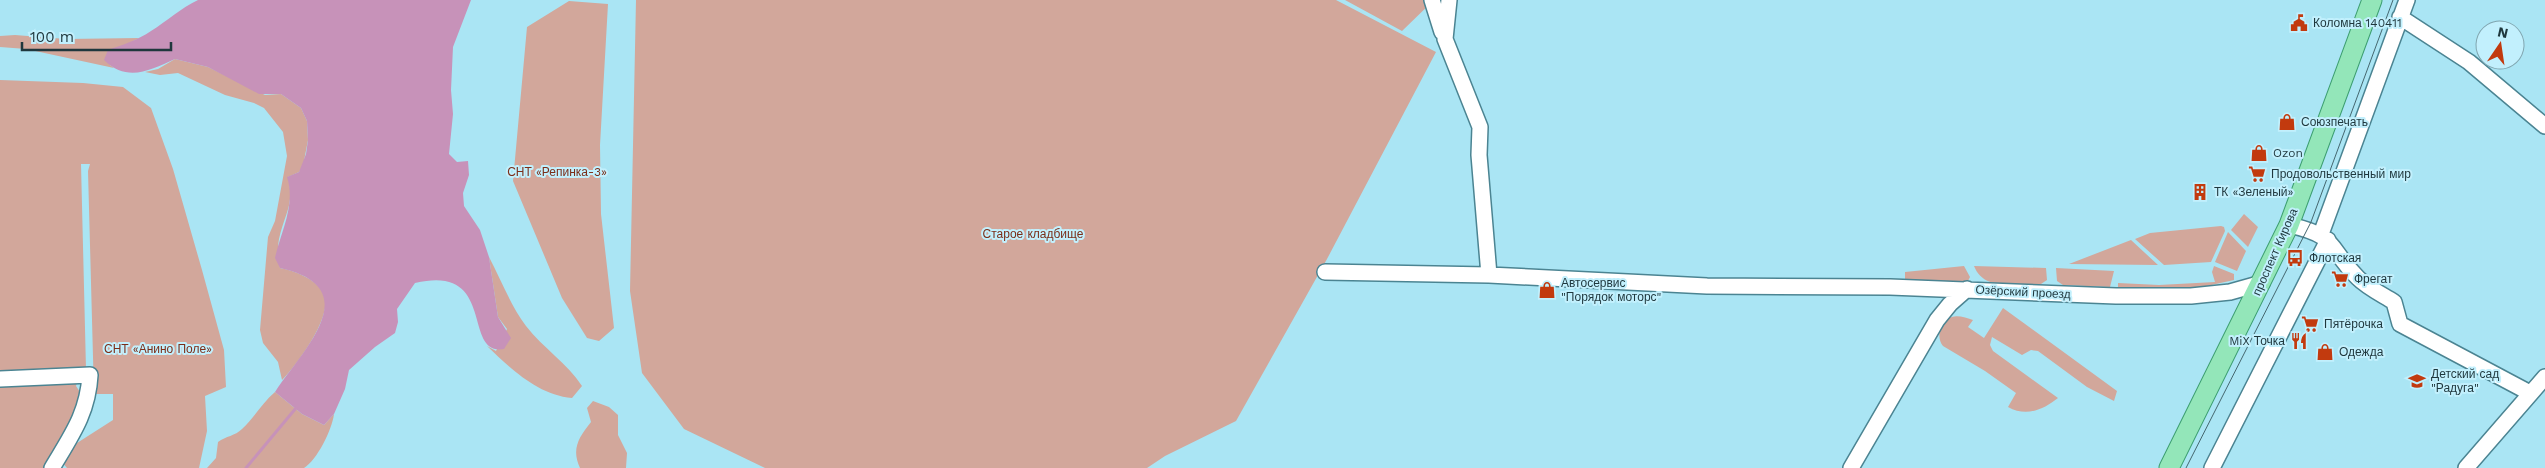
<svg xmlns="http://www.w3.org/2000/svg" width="2545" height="468" font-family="'Work Sans',sans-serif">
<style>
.green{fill:#d2a79b}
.water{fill:#c792b9}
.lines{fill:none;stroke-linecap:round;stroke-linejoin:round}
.stream{stroke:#c792b9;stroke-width:3}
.minor-casing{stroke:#4b8492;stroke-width:18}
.major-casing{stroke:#3c9e70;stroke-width:21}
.minor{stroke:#fff;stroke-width:15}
.major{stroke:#93e6b9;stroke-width:19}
.tram{stroke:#45676f;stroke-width:1}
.labels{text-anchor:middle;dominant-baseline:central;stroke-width:4;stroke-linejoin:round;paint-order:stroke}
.poi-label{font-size:12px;fill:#1f373d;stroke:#c2f0fd;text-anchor:start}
.park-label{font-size:12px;fill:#7b2e19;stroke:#c2f0fd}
.street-label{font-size:12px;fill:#1f373d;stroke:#c2f0fd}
</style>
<rect width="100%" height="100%" fill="#aae5f4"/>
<path class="green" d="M636 0H1336L1436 52 1327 259 1236 421 1165 456 1147 468H765L684 429 642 373 630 291Z
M1345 0H1434L1402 31Z
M569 1 608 4 600 145 601 214 614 328 599 341 587 338 562 298 513 181 527 27Z
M15 35 66 39 139 38 122 47 108 50 110 65 114 68 26 49 0 47V36Z
M175 59 208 67 265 95 281 94 301 108 307 121 308 140 303 166 299 172 288 177C295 204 284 215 279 239 277 249 279 258 280 268 295 271 314 278 323 292 336 313 296 366 282 380L278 362 263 343 260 330 268 237 275 221 287 156 283 132 264 108 254 103 225 95 178 73 160 75 145 72 158 69Z
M0 80 83 83 123 87 151 108 173 169 202 270 224 350 226 387 205 396 207 431 199 468H67L62 462 77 443 113 420V394H94L88 171 90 164H81L86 369 80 372 76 386 80 392 81 403 47 468H0Z
M2244 214 2258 227 2248 247 2231 230Z
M2221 226 2224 227 2225 231 2211 262 2164 265 2135 239 2150 233Z
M2228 232 2246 251 2237 271 2215 262Z
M2131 240 2158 265 2069 264Z
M489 257C501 280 511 306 526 326 543 348 567 363 582 386L572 398C538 395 511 369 487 346L496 351 507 329 498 317Z
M1964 266 1970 277 1967 283 1905 281V272Z
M1974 266 2046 268 2047 280 2041 284C2018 284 1984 292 1974 266Z
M2214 266 2234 274V280L2193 289 2118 290V283L2159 285 2215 282 2212 272Z
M2056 268 2114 271 2110 287 2063 285 2057 281Z
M2003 308 2117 391 2114 401 2087 387 2038 351 2031 350 2022 355 1992 337 1990 345 1993 351 2058 398C2043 410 2026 417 2008 407L2016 393 1985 371 1943 346C1936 338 1939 319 1952 317 1958 315 1967 318 1973 320L1968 327 1984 338Z
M275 392 302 414 324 425 334 414C332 430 317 460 304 468H207L216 458 218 442C226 436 235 436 242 429 255 417 262 403 275 392Z
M593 401 609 407 618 415V435L627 453 626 468H580C571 449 579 437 591 422L587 408Z"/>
<path class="water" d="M198 0H471L453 47 451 90 453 114 449 154 457 162 468 161 469 175 463 193 464 206 480 230 489 257 498 317 511 338 504 349C461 356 498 263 415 283L397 309 398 322 395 333 375 347 349 370 345 389 334 414 324 425 302 414 275 392C302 351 369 288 280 268L275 258C281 231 296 205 287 177L299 172 306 154 308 140 307 121 301 108 281 94H259L208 67 175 59C150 70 128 83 104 60L108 50C122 45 138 40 151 31 167 21 181 8 198 0Z"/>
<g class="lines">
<path class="stream" d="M246 468 296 408"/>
<g class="minor-casing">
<path id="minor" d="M1432 0 1442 32
M1449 0 1445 39 1480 127 1479 155 1489 275
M2400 17 2469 62 2545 126
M2289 225C2339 236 2327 247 2358 278 2368 288 2383 295 2394 302L2400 324 2530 393
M2321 234 2407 0
M1325 272 1489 275 1707 286 1890 287 2116 296H2191L2230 292 2262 283
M0 379 90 375C88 413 71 436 52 468
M1851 468 1937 320 1950 304 1967 289
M2212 468 2328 240
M2466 468 2545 377"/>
</g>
<g class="major-casing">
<path id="major" d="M2169 468 2289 225 2372 0"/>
</g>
<use href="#minor" class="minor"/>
<use href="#major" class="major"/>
<path class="tram" d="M2186 468 2311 222 2393 0"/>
</g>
<defs>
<g id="civic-bare" transform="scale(1.35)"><path d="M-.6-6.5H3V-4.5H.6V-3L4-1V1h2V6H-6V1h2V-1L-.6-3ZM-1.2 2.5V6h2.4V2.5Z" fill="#c23a0e" stroke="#c2f0fd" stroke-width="2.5" paint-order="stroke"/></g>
<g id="shop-bare" transform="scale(1.35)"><path d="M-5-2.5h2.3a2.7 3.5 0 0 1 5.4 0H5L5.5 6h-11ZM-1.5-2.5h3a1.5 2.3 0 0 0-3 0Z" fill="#c23a0e" stroke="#c2f0fd" stroke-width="2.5" paint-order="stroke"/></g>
<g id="supermarket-bare" transform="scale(1.35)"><path d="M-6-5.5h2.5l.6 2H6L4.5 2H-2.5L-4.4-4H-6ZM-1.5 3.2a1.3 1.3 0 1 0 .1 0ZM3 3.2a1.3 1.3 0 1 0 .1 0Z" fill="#c23a0e" stroke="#c2f0fd" stroke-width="2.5" paint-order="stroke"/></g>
<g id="building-bare" transform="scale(1.35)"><path d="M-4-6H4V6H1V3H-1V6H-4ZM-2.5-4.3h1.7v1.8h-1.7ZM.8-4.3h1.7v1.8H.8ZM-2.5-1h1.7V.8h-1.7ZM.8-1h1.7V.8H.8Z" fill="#c23a0e" stroke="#c2f0fd" stroke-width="2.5" paint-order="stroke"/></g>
<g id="bus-bare" transform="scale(1.35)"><path d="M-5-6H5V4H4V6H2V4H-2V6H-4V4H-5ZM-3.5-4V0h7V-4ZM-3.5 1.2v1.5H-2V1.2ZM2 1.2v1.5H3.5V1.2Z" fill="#c23a0e" stroke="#c2f0fd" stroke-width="2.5" paint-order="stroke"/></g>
<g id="restaurant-bare" transform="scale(1.35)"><path d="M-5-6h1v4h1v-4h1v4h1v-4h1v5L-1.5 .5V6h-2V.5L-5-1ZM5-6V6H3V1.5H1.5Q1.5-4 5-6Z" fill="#c23a0e" stroke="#c2f0fd" stroke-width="2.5" paint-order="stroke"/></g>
<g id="school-bare" transform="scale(1.35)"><path d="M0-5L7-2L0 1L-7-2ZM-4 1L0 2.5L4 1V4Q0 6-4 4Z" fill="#c23a0e" stroke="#c2f0fd" stroke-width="2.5" paint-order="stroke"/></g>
</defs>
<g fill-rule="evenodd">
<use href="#civic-bare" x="2299" y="23"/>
<use href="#shop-bare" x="2287" y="122"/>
<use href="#shop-bare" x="2259" y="153"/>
<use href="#supermarket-bare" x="2257" y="174"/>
<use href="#building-bare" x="2200" y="192"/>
<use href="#bus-bare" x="2295" y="258"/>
<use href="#supermarket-bare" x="2340" y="279"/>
<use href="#shop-bare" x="1547" y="290"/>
<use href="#supermarket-bare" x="2310" y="324"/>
<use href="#restaurant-bare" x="2299" y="341"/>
<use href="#shop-bare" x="2325" y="352"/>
<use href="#school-bare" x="2417" y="381"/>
</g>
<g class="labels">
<g class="poi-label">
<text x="2313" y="23">Коломна 140411</text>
<text x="2301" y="122">Союзпечать</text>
<text x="2273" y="153">Ozon</text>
<text x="2271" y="174">Продовольственный мир</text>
<text x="2214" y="192">ТК «Зеленый»</text>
<text x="2309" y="258">Флотская</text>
<text x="2354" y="279">Фрегат</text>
<text x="1561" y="283">Автосервис<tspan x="1561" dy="14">"Порядок моторс"</tspan></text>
<text x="2324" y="324">Пятёрочка</text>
<text x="2285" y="341" text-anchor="end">MiX Точка</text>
<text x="2339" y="352">Одежда</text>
<text x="2431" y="374">Детский сад<tspan x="2431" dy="14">"Радуга"</tspan></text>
</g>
<g class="park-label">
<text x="557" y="172">СНТ «Репинка-3»</text>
<text x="1033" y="234">Старое кладбище</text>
<text x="158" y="349">СНТ «Анино Поле»</text>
</g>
<g class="street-label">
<text transform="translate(2275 252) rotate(-66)">проспект Кирова</text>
<text transform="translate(2023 292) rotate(3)">Озёрский проезд</text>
</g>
</g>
<g transform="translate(2500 45) rotate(13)"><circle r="24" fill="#c2f0fd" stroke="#81a6b0"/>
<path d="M0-4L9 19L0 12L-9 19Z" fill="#c23a0e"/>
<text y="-8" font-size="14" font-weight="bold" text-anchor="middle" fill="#1f373d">N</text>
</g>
<path d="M22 42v8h149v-8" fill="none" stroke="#1f373d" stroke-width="2.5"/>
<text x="30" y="42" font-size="15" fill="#1f373d" stroke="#c2f0fd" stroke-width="4" paint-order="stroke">100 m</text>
</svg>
